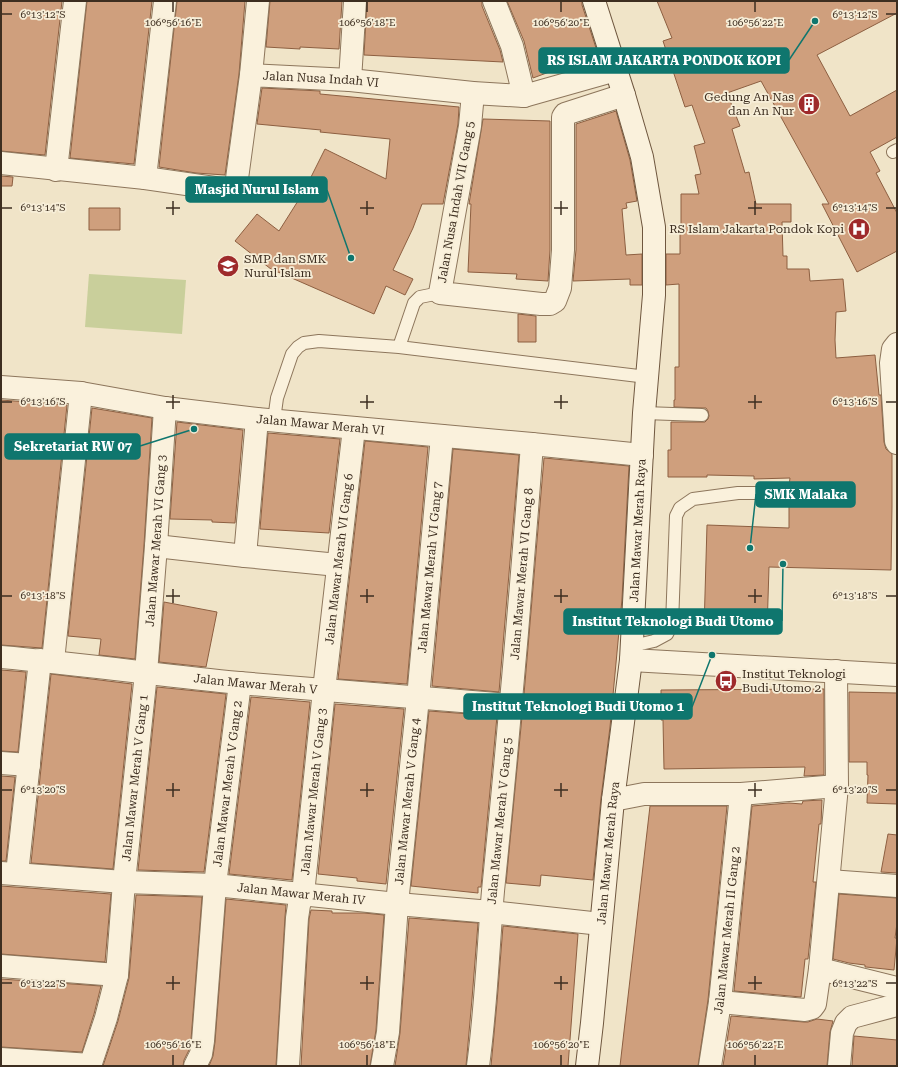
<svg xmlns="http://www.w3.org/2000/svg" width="898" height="1067" font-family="'Roboto Serif',serif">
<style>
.green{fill:#c9cf9b}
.building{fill:#cf9f7d;stroke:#8d5f41}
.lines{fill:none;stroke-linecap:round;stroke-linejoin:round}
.lane-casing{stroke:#8d765c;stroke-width:14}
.street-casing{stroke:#8d765c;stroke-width:24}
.secondary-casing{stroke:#6f573f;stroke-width:24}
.lane{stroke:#faf1dc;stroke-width:12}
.street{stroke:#faf1dc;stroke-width:22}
.secondary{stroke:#faf1dc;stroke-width:22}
.ticks{fill:none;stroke:#3d2e20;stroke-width:1.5}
.labels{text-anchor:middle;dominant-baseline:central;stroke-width:3.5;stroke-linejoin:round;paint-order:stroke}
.street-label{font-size:12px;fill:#3d2e20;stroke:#f7eed8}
.poi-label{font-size:12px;fill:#3d2e20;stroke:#f7eed8;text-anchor:end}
.ticks-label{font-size:10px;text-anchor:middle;fill:#3d2e20;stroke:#f7eed8;stroke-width:3.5;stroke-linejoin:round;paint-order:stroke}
.leader{fill:none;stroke:#0f766e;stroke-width:1.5}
.callout-dot{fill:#0f766e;stroke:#f7eed8;stroke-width:1.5}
.callout{fill:#0f766e;stroke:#0f766e;stroke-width:1.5}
.callout-label{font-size:13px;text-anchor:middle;font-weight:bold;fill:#fff}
</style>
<rect width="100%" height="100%" fill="#f0e4c8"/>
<path class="green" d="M89 274 186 280 182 334 85 327Z"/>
<path class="building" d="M1 1H62L45 155 1 151Z
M87 1H152L134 164 70 158Z
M177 1H245L239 74 225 175 196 173 159 167Z
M270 1H342L339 49 300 47V49L266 47Z
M367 1H482V6L500 50 503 62 364 55Z
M507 1H582V5L598 54 533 78 531 70 524 41Z
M657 1H897V13L817 55 850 116 897 90V137L870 152 880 171 876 173 897 213V251L857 272 822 204H829L761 81 727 93 740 126 732 129 745 173 749 172 756 204H791V222H782L783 256H787V269H809L810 281 843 279 846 311 836 312 835 340 836 358 875 355 879 395H881L884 442 886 449 892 454V506L891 570 769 567 767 631 704 629 707 525 789 528V500H797L800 497 801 493 800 489 797 486H789L790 478 754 479V476L707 475V477H668V450H671V422H705L708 419 709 416 708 411 706 408H703L674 407V400H675V367H679V284L666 285V254H680V234H681V194H699L695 175 701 174 694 146 705 143 692 105 685 107 663 41 672 38Z
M262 88 320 91V94L459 107 458 124 443 204H422L413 228 393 270 413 279 405 295 386 286 374 314 278 272 276 273 235 241 257 214 279 231 303 193 325 149 386 179 390 139 320 132 321 130 257 124Z
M616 111 630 160 637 201 626 203 627 208 622 209 626 255 642 254V285H630V279L573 281 576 250V124Z
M483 119 550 121V250L548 281 516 279 517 274 468 272 471 204H469Z
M1 176 13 177 12 186H1Z
M89 208H120V230H89Z
M518 314 536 316V342H518Z
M1 400 67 405 42 648 1 645Z
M92 408 152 418 144 545 135 659 99 655 101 639 68 636Z
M177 422 243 430 235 523 212 522V520L170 519Z
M268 433 340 439 329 533 260 529Z
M365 441 428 447 407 684 338 679Z
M453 449 519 455 499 692 432 686Z
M544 458 629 466 622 599 610 727 601 798 593 880 541 875 540 886 506 883 523 706Z
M164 602 217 612 206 667 159 662Z
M1 670 26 672 18 752 1 751Z
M51 674 132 684 113 869 31 863Z
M157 687 226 694 204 872 138 870Z
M824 689V775L804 776 805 767 664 769 663 720H661V690Z
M849 692 897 693V804L867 803 868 775H867V762H849Z
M251 697 310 702 292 880 229 874Z
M335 704 404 709 386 884 357 881V878L318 874Z
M429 711 497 716 481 887H478V893L411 886Z
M1 776 15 777 6 861H1Z
M822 800 821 824H819L813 882H816L808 959H805L801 997 734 991 752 806 789 803 802 804 803 801Z
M650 806H727L708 1000 698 1066H620Z
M888 834 897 835V873L881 872Z
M1 886 111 894 105 962 1 954Z
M839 894 897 898V923L895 938H897L894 970 866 967H865V965L849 963 833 959Z
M136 895 202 897 191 1040 189 1050 184 1060 183 1066H103L118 1021 129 978Z
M226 899 286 905 285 917 276 1066H209L213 1056 215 1042Z
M311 910 332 911V913H364L384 915 376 1030 370 1066H301L309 919Z
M409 918 478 923 472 999 466 1066H395L400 1033Z
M503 926 578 934 568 1066H491L497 1002Z
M1 979 101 986 94 1014 82 1052 1 1047Z
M731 1016 804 1022H808L817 1019 833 1021 830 1032 827 1066H723Z
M854 1036 897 1040V1066H852Z"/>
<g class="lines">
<g class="lane-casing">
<path id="lane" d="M893 152 897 150
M399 347 414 303 420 297 440 293
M644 413 702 415
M274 420 277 398 292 354 298 347 304 343 319 341 399 347 647 377
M632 646 654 641 667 634 672 624 676 516 680 508 693 499 738 493H794"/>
</g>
<g class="street-casing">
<g id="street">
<path d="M494 1 512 46 524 96"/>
<path d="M251 75 258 1"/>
<path d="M350 80 355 1"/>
<path d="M473 93 470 126 440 293 541 304H550L555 301 560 288 563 250V117L565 114 624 95"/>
<path id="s1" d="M1 163 145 178 228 190 233 189 236 186 251 75 350 80 473 93 524 96 616 70"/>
<path d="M56 170 75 1"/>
<path d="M145 178 165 1"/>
<path d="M897 344 893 349 891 363 896 441 897 443"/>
<path id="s2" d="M1 387 81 393 165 408 257 419 532 444 642 455"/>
<path d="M156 546 245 556 338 565"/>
<path d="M245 556 257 419"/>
<path id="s3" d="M1 657C81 664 160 675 239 683 330 691 421 698 511 705"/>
<path d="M631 660 897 675"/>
<path d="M53 661 81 393"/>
<path d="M1 763 29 765"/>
<path d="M613 800 644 794H741L837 786"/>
<path id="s4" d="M1 873 124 882 215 885 397 904 491 912 601 924"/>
<path d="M17 874 40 660"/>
<path d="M829 881 897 886"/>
<path d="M1 966 117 975"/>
<path d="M820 969 897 988"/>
<path d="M720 1002 805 1010 812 1008 815 1004 820 969 837 786 836 671"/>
<path d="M1 1059 91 1065"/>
<path id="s5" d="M90 1066 106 1018 117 975 124 882 146 673 156 546 165 408"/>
<path id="s6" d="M195 1066 201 1054 203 1041 215 885 240 683"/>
<path id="s7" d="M288 1066 297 918 299 905 303 894 324 690 354 428"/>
<path id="s8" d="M382 1066 388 1032 397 904 418 698 442 436"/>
<path id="s9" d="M478 1066C486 1008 488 949 493 891 508 742 521 593 532 444"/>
<path id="s10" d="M710 1066 720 1002 741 794"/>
<path d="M839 1066 842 1033 846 1023 852 1017 897 1005"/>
</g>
</g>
<g class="secondary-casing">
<g id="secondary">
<path id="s11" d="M587 1066 592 1023 613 800 631 660 644 413 654 295V227L642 157 624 95 594 1"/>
</g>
</g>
<use href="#lane" class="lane"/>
<use href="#street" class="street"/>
<use href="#secondary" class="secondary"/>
</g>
<path class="ticks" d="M173 2V12M367 2V12M561 2V12M755 2V12M2 14H12M886 14H896M173 201V215M367 201V215M561 201V215M755 201V215M2 208H12M166 208H180M360 208H374M554 208H568M748 208H762M886 208H896M173 395V409M367 395V409M561 395V409M755 395V409M2 402H12M166 402H180M360 402H374M554 402H568M748 402H762M886 402H896M173 589V603M367 589V603M561 589V603M755 589V603M2 596H12M166 596H180M360 596H374M554 596H568M748 596H762M886 596H896M173 783V797M367 783V797M561 783V797M755 783V797M2 790H12M166 790H180M360 790H374M554 790H568M748 790H762M886 790H896M173 976V990M367 976V990M561 976V990M755 976V990M2 983H12M166 983H180M360 983H374M554 983H568M748 983H762M886 983H896M173 1055V1065M367 1055V1065M561 1055V1065M755 1055V1065"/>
<defs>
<g id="building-disc" transform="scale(1.15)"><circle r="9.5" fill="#9e2a2b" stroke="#f7eed8"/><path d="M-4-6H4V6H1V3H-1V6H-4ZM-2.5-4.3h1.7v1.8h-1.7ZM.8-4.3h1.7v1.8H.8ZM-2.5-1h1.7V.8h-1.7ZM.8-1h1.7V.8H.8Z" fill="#fff"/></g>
<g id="hospital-disc" transform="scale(1.15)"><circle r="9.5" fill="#9e2a2b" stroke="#f7eed8"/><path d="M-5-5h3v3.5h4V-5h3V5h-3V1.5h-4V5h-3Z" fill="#fff"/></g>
<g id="school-disc" transform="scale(1.15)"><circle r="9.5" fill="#9e2a2b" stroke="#f7eed8"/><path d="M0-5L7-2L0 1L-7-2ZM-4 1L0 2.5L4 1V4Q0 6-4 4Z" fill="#fff"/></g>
<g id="bus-disc" transform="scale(1.15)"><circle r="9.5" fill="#9e2a2b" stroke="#f7eed8"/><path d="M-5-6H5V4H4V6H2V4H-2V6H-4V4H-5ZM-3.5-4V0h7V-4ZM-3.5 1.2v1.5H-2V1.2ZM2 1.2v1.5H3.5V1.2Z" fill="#fff"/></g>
</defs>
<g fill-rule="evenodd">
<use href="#building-disc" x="809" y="104"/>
<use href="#hospital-disc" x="859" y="229"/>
<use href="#school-disc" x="228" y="266"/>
<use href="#bus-disc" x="726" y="681"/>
</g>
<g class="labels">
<g class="street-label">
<text stroke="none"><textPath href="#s1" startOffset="420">Jalan Nusa Indah VI</textPath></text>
<text transform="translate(456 202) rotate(-80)">Jalan Nusa Indah VII Gang 5</text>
<text stroke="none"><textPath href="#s2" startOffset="322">Jalan Mawar Merah VI</textPath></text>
<text stroke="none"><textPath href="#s11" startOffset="538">Jalan Mawar Merah Raya</textPath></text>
<text stroke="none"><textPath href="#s5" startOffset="531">Jalan Mawar Merah VI Gang 3</textPath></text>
<text stroke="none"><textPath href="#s7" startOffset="510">Jalan Mawar Merah VI Gang 6</textPath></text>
<text stroke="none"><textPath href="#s8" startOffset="501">Jalan Mawar Merah VI Gang 7</textPath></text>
<text stroke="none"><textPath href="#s9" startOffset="494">Jalan Mawar Merah VI Gang 8</textPath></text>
<text stroke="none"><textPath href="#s3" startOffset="256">Jalan Mawar Merah V</textPath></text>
<text stroke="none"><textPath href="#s5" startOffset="293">Jalan Mawar Merah V Gang 1</textPath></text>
<text stroke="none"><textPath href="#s6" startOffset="285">Jalan Mawar Merah V Gang 2</textPath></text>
<text stroke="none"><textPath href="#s7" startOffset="276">Jalan Mawar Merah V Gang 3</textPath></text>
<text stroke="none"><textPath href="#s8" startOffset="266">Jalan Mawar Merah V Gang 4</textPath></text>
<text stroke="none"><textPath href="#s9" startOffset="246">Jalan Mawar Merah V Gang 5</textPath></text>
<text stroke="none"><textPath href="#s11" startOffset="214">Jalan Mawar Merah Raya</textPath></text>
<text stroke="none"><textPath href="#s4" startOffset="301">Jalan Mawar Merah IV</textPath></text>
<text stroke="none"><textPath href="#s10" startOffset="137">Jalan Mawar Merah II Gang 2</textPath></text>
</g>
<g class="poi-label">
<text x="794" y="97">Gedung An Nas<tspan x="794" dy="14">dan An Nur</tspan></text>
<text x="844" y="229">RS Islam Jakarta Pondok Kopi</text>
<text x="244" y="259" text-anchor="start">SMP dan SMK<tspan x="244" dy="14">Nurul Islam</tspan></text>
<text x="742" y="674" text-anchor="start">Institut Teknologi<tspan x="742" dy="14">Budi Utomo 2</tspan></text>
</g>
</g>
<g class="ticks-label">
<text x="43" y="18">6°13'12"S</text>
<text x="855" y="18">6°13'12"S</text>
<text x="173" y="26">106°56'16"E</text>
<text x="367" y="26">106°56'18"E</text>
<text x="561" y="26">106°56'20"E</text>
<text x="755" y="26">106°56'22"E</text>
<text x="43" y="211">6°13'14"S</text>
<text x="855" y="211">6°13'14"S</text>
<text x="43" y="405">6°13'16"S</text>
<text x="855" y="405">6°13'16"S</text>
<text x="43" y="599">6°13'18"S</text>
<text x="855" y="599">6°13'18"S</text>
<text x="43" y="793">6°13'20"S</text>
<text x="855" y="793">6°13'20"S</text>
<text x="43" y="987">6°13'22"S</text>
<text x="855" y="987">6°13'22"S</text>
<text x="173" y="1048">106°56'16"E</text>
<text x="367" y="1048">106°56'18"E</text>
<text x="561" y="1048">106°56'20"E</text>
<text x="755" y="1048">106°56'22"E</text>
</g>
<path class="leader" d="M815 21L789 60M351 258L327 190M194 429L140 446M750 548L756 494M783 564L782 621M712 655L692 707"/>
<g class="callout-dot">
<circle cx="815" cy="21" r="4"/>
<circle cx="351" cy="258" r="4"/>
<circle cx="194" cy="429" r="4"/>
<circle cx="750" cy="548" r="4"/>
<circle cx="783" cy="564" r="4"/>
<circle cx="712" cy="655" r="4"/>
</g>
<g class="callout">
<rect x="539" y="48" width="250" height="25" rx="4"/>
<rect x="186" y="177" width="141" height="25" rx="4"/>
<rect x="5" y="434" width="135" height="25" rx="4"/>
<rect x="756" y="482" width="99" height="25" rx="4"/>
<rect x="564" y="609" width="218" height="25" rx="4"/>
<rect x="464" y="694" width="228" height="25" rx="4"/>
</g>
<g class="callout-label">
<text x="664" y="65">RS ISLAM JAKARTA PONDOK KOPI</text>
<text x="257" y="194">Masjid Nurul Islam</text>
<text x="73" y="451">Sekretariat RW 07</text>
<text x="806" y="499">SMK Malaka</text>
<text x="673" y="626">Institut Teknologi Budi Utomo</text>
<text x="578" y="711">Institut Teknologi Budi Utomo 1</text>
</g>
<rect width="898" height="1067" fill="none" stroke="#3d2e20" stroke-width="4"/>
</svg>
